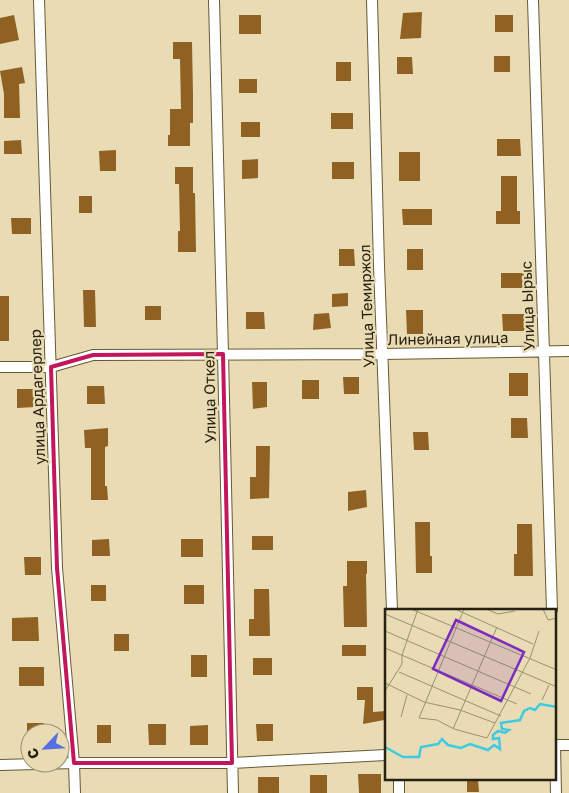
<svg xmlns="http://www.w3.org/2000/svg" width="569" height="793" font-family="'Golos Text',sans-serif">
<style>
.building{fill:#8f6223}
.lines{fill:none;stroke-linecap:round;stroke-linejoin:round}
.street-casing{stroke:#665a36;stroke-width:12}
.street{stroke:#fff;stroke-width:10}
.marked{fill:none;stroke:#c2185b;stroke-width:4;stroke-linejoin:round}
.labels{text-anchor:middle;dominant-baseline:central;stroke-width:4.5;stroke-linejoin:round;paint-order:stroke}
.street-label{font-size:15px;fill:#262111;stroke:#e9dbb3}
.inset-river{fill:none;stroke:#3ccbe3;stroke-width:2.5}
.inset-road{fill:none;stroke:#9b9172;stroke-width:1}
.view{fill:#7b2cbf;fill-opacity:0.15;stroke:#7b2cbf;stroke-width:2.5}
.inset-edge{fill:none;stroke:#262111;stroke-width:2.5}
</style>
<rect width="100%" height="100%" fill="#e9dbb3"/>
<path class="building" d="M422 12 421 38 400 39 403 13Z
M14 15 19 40 0 44V18Z
M239 15H261V34H239Z
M495 15H513V32H495Z
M173 42H192L193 95V123H190V146H168V135H170V109H181L180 59H173Z
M494 56H510V72H494Z
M397 57H412L413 74H397Z
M336 62H351V81H336Z
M22 67 25 83 19 84 20 118H4V94L0 71Z
M239 79H257V93H239Z
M331 113H353V129H331Z
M241 122H260V137H241Z
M497 139H520L521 156H497Z
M21 140 22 154H4V141Z
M116 150V171H100L99 151Z
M399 152H420V181H399Z
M258 159V178L242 179V160Z
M332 162H354V179H332Z
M175 167H193V193H195L196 252H178V231H180L179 184H175Z
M501 176H517V211H520V224H496V211H501Z
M79 196H92V213H79Z
M402 209H432V225H403Z
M11 218H31V234H12Z
M339 249H354L355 266H339Z
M407 249H423V270H407Z
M501 273H524V288H501Z
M83 290H95L96 327H84Z
M348 293V306L332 307V294Z
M0 296H9V341H0Z
M145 306H161V320H145Z
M406 310H423V334H407Z
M246 312H264L265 329H246Z
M329 313 331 328 313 330 314 314Z
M502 314H525V331H503Z
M509 373H528V396H509Z
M343 377H359V394H344Z
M302 380H319V399H302Z
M252 382H267V407L253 409Z
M87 386H104L105 404H87Z
M17 389H35V407L17 408Z
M511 418H527L528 438H511Z
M108 428V446L105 447V486H107L108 500H91V448H85L84 430Z
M413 432H428L429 450H414Z
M256 446H270L269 498 250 499V477H256Z
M366 490 367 507 348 511V492Z
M415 522H430V556H432V573H416Z
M517 524H532L533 576H514V554H517Z
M252 536H273V550H252Z
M109 539 110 556H92V540Z
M181 539H203V557H181Z
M24 557H41V575H25Z
M347 561H367V574H366L367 627H344L343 586H347Z
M91 585H106V601H91Z
M184 585H204V604H184Z
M254 589H269L270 636H249V619H254Z
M38 617 39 641H12V618Z
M114 634H129V651H114Z
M342 645H366V656H342Z
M191 655H207V677H191Z
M253 658H272V675H253Z
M19 667H44V686H19Z
M357 687H373V712L386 711 384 720 363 724 365 700H357Z
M27 723H44V733H27Z
M148 724H166V745H149Z
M256 724H273V741H257Z
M97 725H111V743H97Z
M208 725V745H190V726Z
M358 774H381V793H359Z
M310 775H327V793H310Z
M258 777H279V793H258Z
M467 779H478L479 792H467Z"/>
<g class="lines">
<g class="street-casing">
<path id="street" d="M39 0 57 568 74 763 75 793
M214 0 223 354 233 793
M372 0 379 266 392 610
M533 0 552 610
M0 367H51L93 355 382 354 569 351
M555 745 556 793
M555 745H569
M0 765 74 763H232L386 755
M399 779V793"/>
</g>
<use href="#street" class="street"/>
</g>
<path class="marked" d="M223 354 232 763H74L57 568 51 367 93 355Z"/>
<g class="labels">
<g class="street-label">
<text transform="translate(366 306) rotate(-92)">Улица Темиржол</text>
<text transform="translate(527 306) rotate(-92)">Улица Ырыс</text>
<text transform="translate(448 338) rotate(-1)">Линейная улица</text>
<text transform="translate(37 397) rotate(-92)">улица Ардагерлер</text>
<text transform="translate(209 397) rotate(-91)">Улица Откел</text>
</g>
</g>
<g transform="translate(385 609)">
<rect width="171" height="171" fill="#e9dbb3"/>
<path class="inset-river" d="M0 138 18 148H34L36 138 53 135 57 130 63 136 76 139 85 135 103 141 109 136 115 140 114 129 108 130V126L113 122 120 124 124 121 117 120 116 114 135 111 139 102 145 99 150 101 155 95 172 98"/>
<path class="inset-road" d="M26 0 172 61M70 0 148 35M79 0 34 109 52 111 69 120 102 129 145 49 154 22M101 0 113 5 130 2M158 0 163 11 172 9M0 5 172 78M0 22 146 85M0 39 132 95M14 63 116 107M0 74 39 93 75 101 110 114M0 82 17 55V46L33 0M157 91 164 76M16 108 22 86M68 120 112 18"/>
<path class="view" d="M71 11 139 43 116 92 48 60Z"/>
<rect width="171" height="171" class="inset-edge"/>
</g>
<g transform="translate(45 748) rotate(245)"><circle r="24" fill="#e9dbb3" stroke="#9b9172"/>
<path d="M0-4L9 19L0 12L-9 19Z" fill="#576ee4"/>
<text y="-8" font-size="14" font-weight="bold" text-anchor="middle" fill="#262111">С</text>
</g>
</svg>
